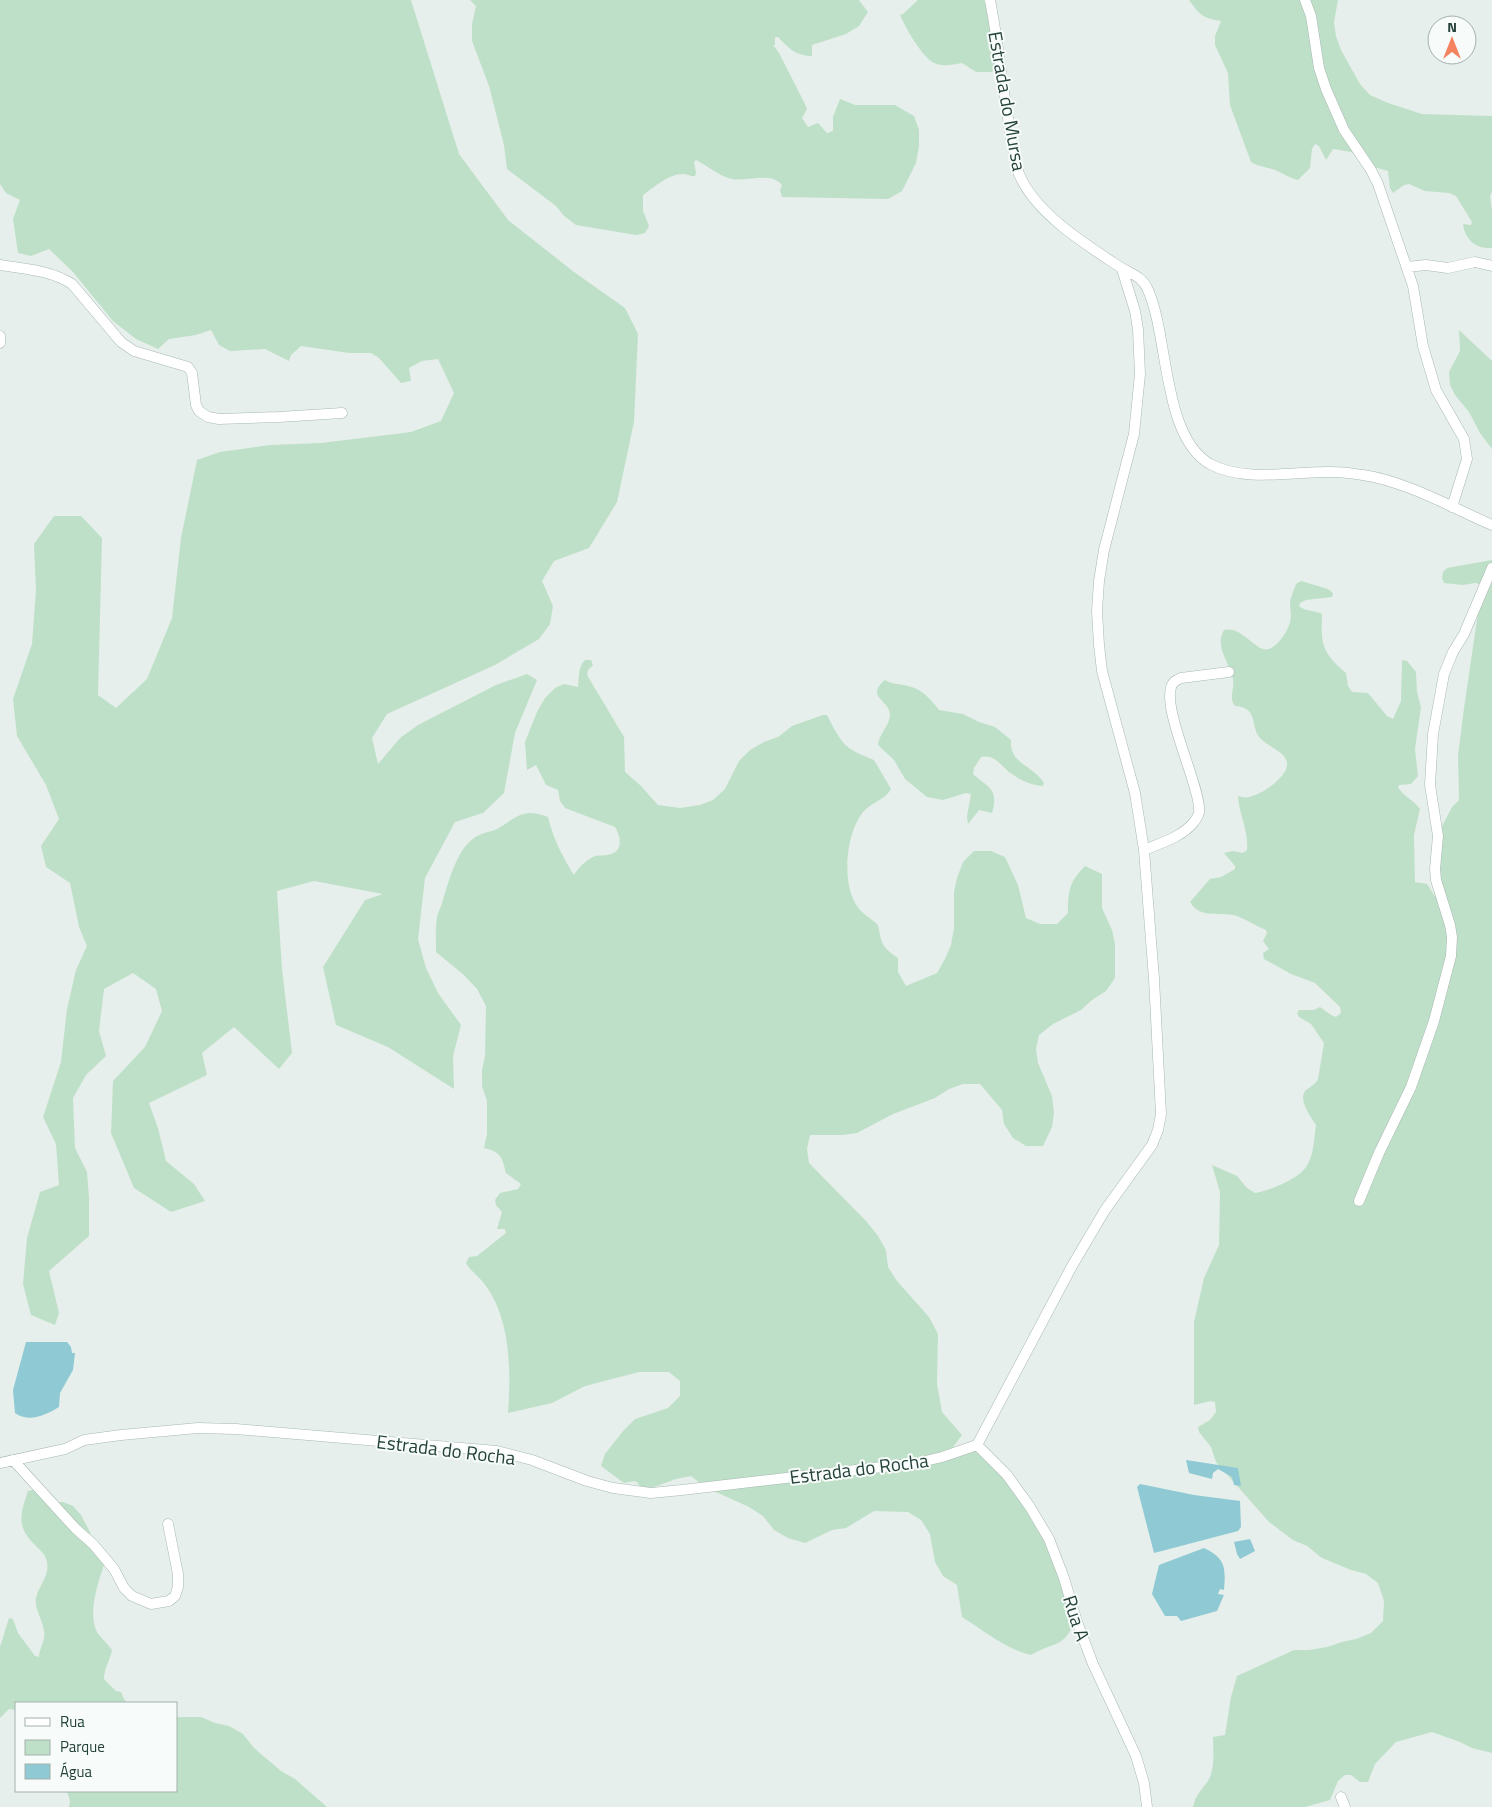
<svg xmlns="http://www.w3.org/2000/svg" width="1492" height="1807" font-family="'Titillium Web',sans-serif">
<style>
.green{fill:#bfe0c8}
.water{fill:#8ec9d4}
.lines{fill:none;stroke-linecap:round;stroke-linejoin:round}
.street-casing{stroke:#a8b8b2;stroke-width:11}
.street{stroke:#fff;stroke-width:10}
.labels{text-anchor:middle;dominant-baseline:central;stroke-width:4;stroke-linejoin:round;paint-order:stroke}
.street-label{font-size:19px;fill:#24423a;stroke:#f7fbf9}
</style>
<rect width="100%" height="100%" fill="#e6efeb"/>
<path class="green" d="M0 0H411L459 154 508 220 574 272 625 308 638 334 634 422 617 502 589 548 554 561 542 581 553 606 550 624 539 639 495 665 387 714 372 738 378 764 400 738 418 725 496 685 527 674 537 680 515 733 504 793 483 813 455 822 425 878 418 939 426 968 438 993 461 1025 453 1056 454 1089 388 1047 336 1025 323 967 365 900 383 894 314 881 277 891 282 969 292 1053 279 1069 234 1027 202 1053 207 1075 149 1103 158 1128 166 1161 194 1184 205 1201 171 1212 134 1188 111 1133 113 1081 145 1047 162 1011 156 989 133 973 104 989 99 1031 106 1056 86 1075 73 1098 75 1148 87 1172 89 1198V1236L49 1271 59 1313 55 1325 31 1315 23 1284 27 1238 40 1192 59 1185 56 1144 43 1117 61 1062 67 1009 76 970 87 946 79 927 70 883 46 867 41 846 59 819 46 785 17 736 13 699 32 644 36 590 34 544 54 516H81L102 538 98 695 116 708 147 679 172 618 181 538 197 460 220 452 270 445 321 443 411 432 441 421 454 393 438 359 422 361 409 368 411 381 401 383 379 358 371 353H349L301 346 291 355 289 361 265 349 230 351 219 345 211 330 196 335 169 339 158 349 136 339 113 321 73 272 49 249 31 256 18 253 13 219 20 200 6 193 0 184Z
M470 0H859L868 12 859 26 846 34 812 45V56C796 56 788 48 778 37H775V45H773L779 53 805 104 807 109 802 118 808 127 818 123 827 133 833 131V117L840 99 855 105H895L914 116 919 130V146L916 163 902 191 888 199 782 197 780 190 782 185C771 171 747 182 732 179 721 177 706 165 696 160L694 162 696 173 695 176C690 177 688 174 683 174 668 174 655 187 643 195V211L649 226 645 233 636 235 576 225 564 216 556 206 507 169 504 145 489 86 472 41V24L476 6Z
M918 0H984L1000 63 992 72H976L962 63C953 65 943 67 934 63 922 57 905 27 900 15L903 14Z
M1189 0H1338L1334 22 1336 36 1341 50 1360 84 1370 95 1388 103 1422 114 1492 116V192L1490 196 1492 210V248C1476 249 1465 240 1463 224L1471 225 1472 222 1456 196 1449 193 1425 191 1409 184 1404 185 1393 193 1390 188 1388 171 1374 167 1351 152 1333 149 1326 160 1319 146 1315 144 1312 149 1310 168 1298 180C1289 178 1283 173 1275 170 1267 167 1259 167 1251 162L1230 105 1228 73 1215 45V36L1221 21C1202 18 1200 15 1189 0Z
M1459 330 1492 361V449L1480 433 1469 412 1455 395 1450 385 1449 372 1460 351Z
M1492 560V1753L1472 1748 1460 1742 1432 1732 1396 1742 1375 1764 1368 1782H1360L1351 1775H1345L1338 1781 1330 1800 1305 1807H1193C1196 1792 1205 1788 1210 1777 1215 1765 1213 1749 1213 1737L1225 1735 1231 1697 1237 1676 1294 1650H1309L1327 1647 1342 1642 1356 1639 1371 1633 1383 1621 1384 1601 1378 1583 1366 1574 1351 1570 1322 1558 1307 1546 1293 1540 1269 1522 1216 1462 1211 1447 1199 1432 1198 1427 1210 1420 1216 1412 1215 1402 1211 1401 1194 1405V1322L1204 1278 1219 1245 1220 1192 1212 1165 1237 1176 1247 1188 1255 1193C1270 1190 1297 1180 1306 1167 1314 1156 1314 1138 1316 1125 1311 1117 1297 1099 1306 1090 1311 1086 1315 1085 1318 1079L1324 1043 1311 1024 1299 1017 1297 1013 1299 1010H1314L1320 1007 1331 1015 1336 1017 1341 1013 1340 1007 1315 983 1291 974 1264 959 1263 953 1269 949 1263 941 1267 933 1266 930C1256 926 1247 920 1237 916 1222 911 1200 920 1190 902L1210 879 1221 877 1235 869V866L1224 853 1233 851 1243 853 1247 850C1249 832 1239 814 1238 796 1241 797 1246 798 1249 797 1261 795 1290 776 1287 762 1284 751 1269 747 1261 739 1249 727 1260 708 1235 706 1228 697 1235 690 1233 679 1230 663 1214 647 1224 630 1242 625 1256 653 1269 649 1278 646 1288 631 1290 622 1292 616 1290 608 1290 602 1291 596 1294 590 1296 584L1301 581 1328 589 1333 593 1332 597 1306 600 1300 603 1299 606C1306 612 1315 610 1322 614 1321 646 1322 652 1346 673L1348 686 1352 692 1368 693 1387 716 1393 719 1401 701 1402 660 1407 661 1416 672 1417 692 1421 707 1415 749 1418 776 1411 784 1399 785 1398 787C1404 797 1414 800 1420 809L1414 835 1415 882 1427 884 1438 901 1442 910 1452 913 1440 881V830L1452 807 1459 800 1458 756 1464 708 1478 613 1485 591 1481 584 1475 583 1463 585 1444 583 1442 578 1443 572 1447 568Z
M585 660H591L593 665 588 670 587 675 624 737 625 772 640 785 658 805 680 808 700 805 713 800 725 789 739 761 750 750 764 742 778 737 792 726 823 715H827C842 744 843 748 874 760L891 789C885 800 872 802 864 811 846 831 841 883 857 906 861 913 871 918 877 924 879 927 879 931 880 935 882 947 888 951 898 958V972L906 986 937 973 945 959 951 945 954 928V892L957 878 963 862 974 851H991L1005 857 1018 885 1026 918 1040 924H1057L1068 913C1068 891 1069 882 1085 866L1102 874V908L1112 930 1115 944V978L1106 991 1092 1000 1081 1010 1053 1024 1039 1035 1036 1049 1038 1063 1052 1096 1054 1113 1052 1127 1043 1146H1026L1013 1138 1004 1124 1002 1110 980 1084H963L949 1089 935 1098 893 1114 857 1133 843 1135H810L807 1149 809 1163 867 1222 878 1236 886 1250 888 1267 897 1281 929 1317 938 1334 937 1384 942 1412 962 1435 953 1447 956 1449 976 1452 989 1458 1005 1470 1045 1540 1076 1619C1063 1650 1056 1640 1031 1655 1005 1649 985 1631 962 1617L957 1585 943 1576 935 1562 930 1534 921 1520 908 1512 874 1511 846 1528 832 1530 805 1543 788 1538 774 1530 763 1516 749 1507 705 1487 691 1476 676 1479 643 1491 637 1482 634 1481 624 1483 601 1466 605 1454 623 1431 635 1419 668 1408 680 1396V1381L669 1372H639L585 1386 552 1403 508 1413C511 1372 511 1321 486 1286 480 1277 471 1272 466 1263L469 1257 477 1256 506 1233 505 1229H497L502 1212 496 1205 495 1200 500 1193 518 1189 521 1184 506 1173C502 1157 501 1152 484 1148L487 1134V1101L482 1086V1070L485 1056 486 1006 477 989 464 975 436 952C436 941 435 929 437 918 437 913 441 908 442 903 449 882 456 848 477 836 484 832 492 832 499 828 519 815 524 808 548 817 553 838 562 856 574 875 578 868 587 859 595 856 599 855 606 856 611 854 623 851 621 836 615 827L565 808 560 801 558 790 546 785 536 765 527 770 525 742 537 712 545 698 555 688 564 684 578 687C579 677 578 667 585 660Z
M885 680C891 684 897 684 904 685 921 688 929 697 939 710L963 714 979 722 995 727 1011 740C1009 764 1033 765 1044 783L1043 786C1031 785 1022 781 1012 774 1002 768 996 754 981 757L974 768 973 774C989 788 999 789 992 813L979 810 968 824 967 816 971 794 966 793 943 800 927 797 905 779 894 760 878 745C879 734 889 726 890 716 891 700 864 697 885 680Z
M33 1490 50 1502H63L73 1506 81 1515 90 1532 95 1548 104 1565C98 1583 86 1617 99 1635 103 1640 108 1644 112 1650 110 1660 104 1669 104 1679L116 1691 121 1692 124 1699 127 1703H16V1710L9 1709 0 1718V1647L9 1618 13 1619 18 1633 35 1656 39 1657C39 1648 46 1641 44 1631 43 1621 34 1608 36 1598 39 1585 50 1575 47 1562 46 1555 41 1551 36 1546 16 1527 20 1515 28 1491Z
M176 1717H201L215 1723 229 1726 243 1734 254 1748 281 1771 295 1779 327 1807H69L70 1801 67 1791H176Z"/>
<path class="water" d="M26 1342H67L71 1347 72 1353H75L73 1370 60 1393 59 1407C46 1415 29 1423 15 1413L13 1390Z
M1186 1460 1238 1468 1241 1486 1234 1485 1232 1477 1218 1469 1213 1473 1212 1479 1189 1473Z
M1140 1484 1194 1495 1240 1501 1241 1527 1238 1531 1154 1553 1137 1487Z
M1250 1539 1255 1551 1240 1559 1237 1554 1234 1542Z
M1204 1548C1225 1558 1226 1567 1224 1590L1220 1589 1218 1594 1224 1595 1217 1611 1181 1621 1177 1616H1165L1152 1594 1159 1565Z"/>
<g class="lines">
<g class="street-casing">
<path id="street" d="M990 0C998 41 1002 83 1009 125 1012 141 1013 158 1019 174 1035 213 1085 244 1120 267 1131 274 1142 276 1148 290 1169 337 1162 436 1210 464 1245 483 1295 471 1334 472 1344 472 1354 474 1363 475 1405 481 1453 508 1492 525
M1305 0 1311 16 1319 68 1326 89 1344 130 1371 170 1378 184 1413 286 1423 346 1436 390 1464 439 1467 459 1452 507
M0 265C25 269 50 270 72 284L121 342 134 351 188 367 192 373 196 405 199 411 208 417 219 419 279 417 342 413
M1407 267 1426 265 1448 268 1475 262 1492 266
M0 336V343
M1144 850C1161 843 1182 837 1194 822 1197 818 1200 812 1199 808 1199 783 1157 699 1174 682 1176 680 1179 679 1181 678L1229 672
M1359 1201 1379 1153 1411 1087 1434 1021 1451 956 1452 937 1450 925 1436 880 1435 869 1438 836 1430 785 1433 734 1444 674 1453 652 1464 634 1492 568
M977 1445 1072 1266 1105 1210 1152 1145 1158 1130 1161 1114 1154 979 1144 850 1135 793 1102 671 1099 645 1097 611 1099 581 1104 550 1134 434 1140 374 1138 329 1135 311 1122 269
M977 1445 1007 1475 1030 1507 1049 1539 1064 1578 1077 1622 1093 1664 1136 1756 1144 1783 1147 1807
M13 1460 76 1529 93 1544 114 1569 124 1588 132 1596 151 1604 169 1601 175 1596 178 1587V1574L168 1524
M0 1463 65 1449 84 1440 121 1435 198 1428 236 1429 497 1451 532 1460 587 1481 613 1488 651 1493 682 1490 917 1463 942 1457 977 1445
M1341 1797 1345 1807"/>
</g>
<use href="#street" class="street"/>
</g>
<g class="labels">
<g class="street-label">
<text transform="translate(1008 101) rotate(80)">Estrada do Mursa</text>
<text transform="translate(446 1449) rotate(7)">Estrada do Rocha</text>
<text transform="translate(859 1468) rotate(-7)">Estrada do Rocha</text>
<text transform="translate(1077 1618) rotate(72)">Rua A</text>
</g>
</g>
<rect x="15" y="1702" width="162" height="90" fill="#f7fbf9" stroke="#a3b1ad"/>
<rect x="25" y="1718" width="25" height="8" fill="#ffffff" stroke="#a3b1ad"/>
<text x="60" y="1727" font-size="15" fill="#24423a">Rua</text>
<rect x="25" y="1740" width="25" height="15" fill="#bfe0c8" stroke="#a3b1ad"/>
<text x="60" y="1752" font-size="15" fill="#24423a">Parque</text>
<rect x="25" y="1764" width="25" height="15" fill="#8ec9d4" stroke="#a3b1ad"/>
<text x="60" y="1777" font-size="15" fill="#24423a">Água</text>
<g transform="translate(1452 40)"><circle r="24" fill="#f7fbf9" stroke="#a3b1ad"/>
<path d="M0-4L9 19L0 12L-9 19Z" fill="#f4845f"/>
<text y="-8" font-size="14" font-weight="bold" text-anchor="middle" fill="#24423a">N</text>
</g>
</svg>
